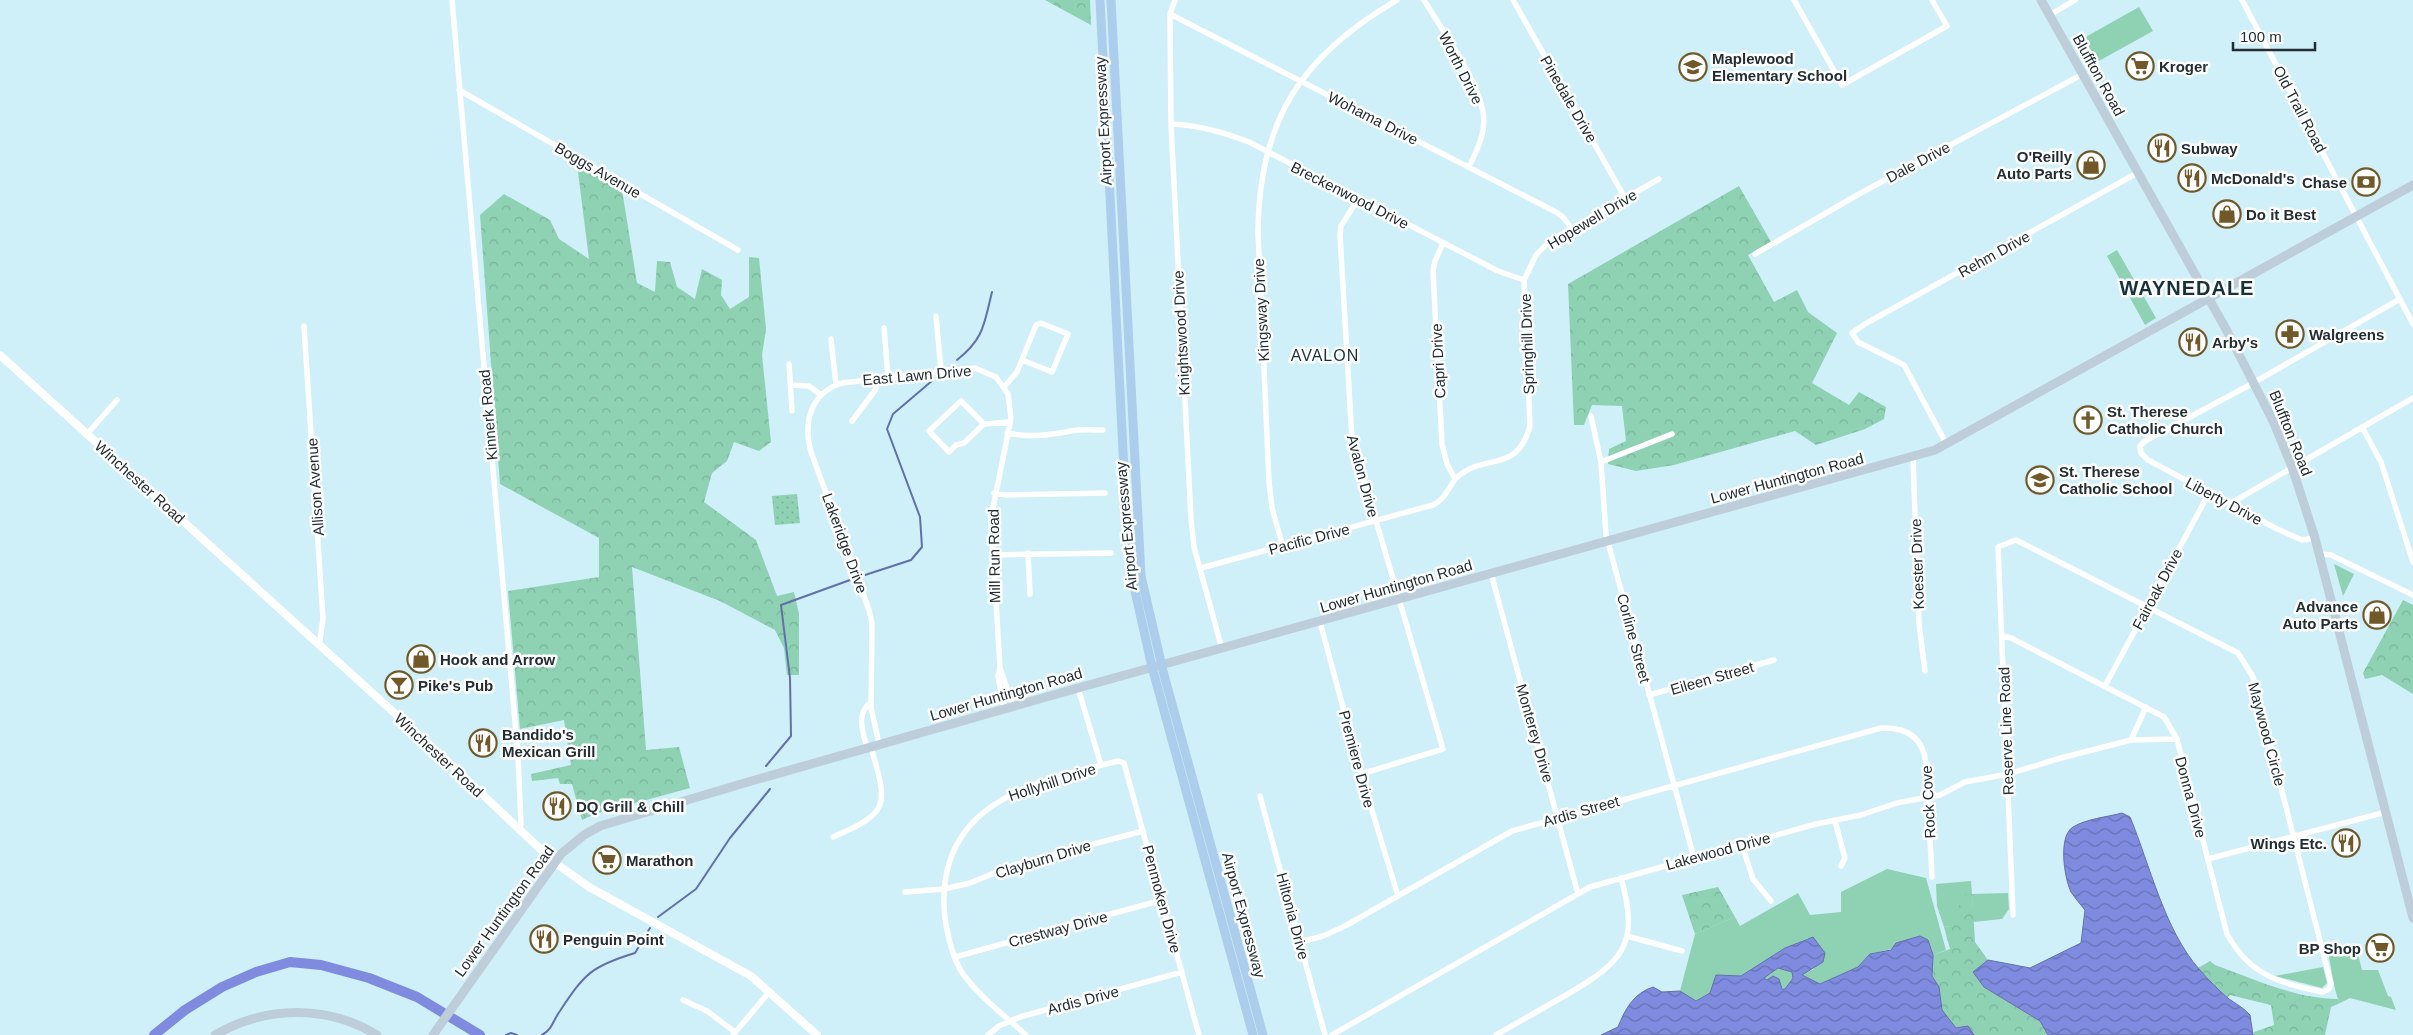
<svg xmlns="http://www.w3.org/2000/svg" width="2413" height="1035" font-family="Arial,sans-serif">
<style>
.grass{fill:#8ed1b3}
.forest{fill:url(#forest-crowns)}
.park{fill:url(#park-dots)}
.water{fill:url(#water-waves);stroke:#636fab;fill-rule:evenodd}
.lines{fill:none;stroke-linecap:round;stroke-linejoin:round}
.stream{stroke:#636fab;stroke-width:2}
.river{stroke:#7f8bdf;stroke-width:10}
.minor{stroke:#fff;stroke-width:5.5}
.tertiary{stroke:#fff;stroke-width:8}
.secondary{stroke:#becdda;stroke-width:9}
.primary{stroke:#adcdec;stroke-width:9}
.labels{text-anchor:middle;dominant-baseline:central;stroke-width:5;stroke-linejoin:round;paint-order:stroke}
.poi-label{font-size:15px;font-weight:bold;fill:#222e33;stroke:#fff;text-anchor:start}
.street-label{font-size:15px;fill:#222e33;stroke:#fff}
.neighbourhood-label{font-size:16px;letter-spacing:1px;fill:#17313a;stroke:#fff}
.district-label{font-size:20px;font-weight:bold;letter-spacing:1px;fill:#17313a;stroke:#fff}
</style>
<defs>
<pattern id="forest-crowns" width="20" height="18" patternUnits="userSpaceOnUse" patternTransform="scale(1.25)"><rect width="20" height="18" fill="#8ed1b3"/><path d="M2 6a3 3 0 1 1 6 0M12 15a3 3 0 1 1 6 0" fill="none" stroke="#7ab49a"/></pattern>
<pattern id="park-dots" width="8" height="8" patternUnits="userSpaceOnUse" patternTransform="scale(1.25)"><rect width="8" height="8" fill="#8ed1b3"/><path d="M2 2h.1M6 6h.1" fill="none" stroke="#7ab49a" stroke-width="1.8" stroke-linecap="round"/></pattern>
<pattern id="water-waves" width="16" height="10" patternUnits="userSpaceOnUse" patternTransform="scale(1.25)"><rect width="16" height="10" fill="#7f8bdf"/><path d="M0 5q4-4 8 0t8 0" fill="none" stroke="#6872b5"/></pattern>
</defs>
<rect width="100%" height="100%" fill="#cfeff9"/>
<path class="grass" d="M2139 7 2153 31 2088 67 2075 43Z
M2117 250 2156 318 2145 325 2107 256Z
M2334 564 2354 574 2343 596Z
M1887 869 1926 878 1946 950 1933 955 1928 940 1870 954 1858 967 1820 984 1802 975 1814 969 1808 938 1785 948 1741 976 1716 975 1710 993 1695 1001 1680 991 1695 934 1735 917 1740 926 1798 893 1810 915 1841 912V892Z
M1971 881 1972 894 2008 893 2009 909 2002 919 1973 922 1972 895 1951 926 1944 927 1937 906 1936 884Z
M2356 946 2362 970H2378L2388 996 2391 997 2396 1010 2350 998 2340 1003C2333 989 2332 969 2328 953Z
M2323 967 2327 983 2322 988 2275 976Z
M1778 968 1792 971 1793 977 1785 989 1764 978Z"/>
<path class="forest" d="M1045 0H1090L1091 25Z
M577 164 622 190 637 283 655 292 657 261 670 262 677 287 695 299 702 269 722 280 721 295 730 309 749 297V257L759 258 766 329 762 355 771 442 759 451 734 442 727 461 712 473 704 502 756 540 777 596 794 592 799 614V675H787L784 648 775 630 720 601 632 567 646 750 679 747 690 788 595 814 582 820 572 784H560L558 778 532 781 531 774 571 765 564 720 520 729 508 591 599 577V538L500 484 480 215 504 194 550 220 559 239 589 259Z
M1739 186 1771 242 1748 255 1774 302 1797 290 1808 312 1837 333 1812 383 1849 405 1859 392 1886 407 1884 419 1865 429 1816 445 1795 431 1674 465 1636 471 1608 464 1609 449 1626 441 1622 406 1592 405 1584 425H1574L1568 284Z
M2403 600 2413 605V694L2382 675 2365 679 2363 673Z
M1718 887 1735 917 1695 934 1682 895Z
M1966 894H1972L1975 942 1988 960 1974 972 1984 987 2040 1021 2048 1035H1974L1968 1026 1956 1028 1942 1010 1939 987 1932 976 1933 955 1950 949 1944 927 1951 926 1948 910 1963 904Z
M2210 961 2215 965C2254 979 2296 999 2338 999L2340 1003 2331 1007 2325 1035H2253L2254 1032 2274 1025 2271 1005 2230 995 2227 998 2198 968Z"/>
<path class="park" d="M797 494 800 523 775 525 772 496Z"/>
<path class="water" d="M2122 813 2130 817C2150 865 2164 929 2199 969 2208 979 2218 990 2229 999 2236 1004 2244 1008 2250 1015L2253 1035H2048L2040 1021 1984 987 1973 972 1988 960 2030 968 2081 943 2085 910C2080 904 2075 898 2071 892 2064 877 2058 836 2073 827 2086 819 2107 817 2122 813Z
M1920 936 1928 940 1933 955 1932 976 1939 987 1942 1010 1956 1028 1968 1026 1974 1035H1601L1618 1027C1625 1009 1634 993 1653 987L1662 992 1680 991 1696 1001 1710 993 1716 975 1741 976 1785 948 1813 937 1825 953 1823 962 1802 975 1820 984 1858 967 1870 954 1891 950 1896 943ZM1778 968 1792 972 1793 978 1785 989H1782L1779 979 1773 976 1767 980 1764 978Z"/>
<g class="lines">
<path class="stream" d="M957 360C984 339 984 324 992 292
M865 575 911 560 922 547 920 517 887 429 893 414 933 380
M766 766 791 736 790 678 781 605 850 580
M658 917 696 889 730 838 770 789
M506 1035 511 1033 517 1035
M542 1035C553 1029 553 1020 560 1011 585 973 592 966 635 953L650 928"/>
<path class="river" d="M154 1035 185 1010 222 987 256 972 290 962 321 965 369 978 417 997 480 1035"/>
<path class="minor" d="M452 0 518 756 521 824 519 831
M1175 0 1170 14 1171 124 1191 519 1194 547 1222 649
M1424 0C1441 28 1478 81 1483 112 1487 131 1477 150 1469 167
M1513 0 1625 198
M1794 0 1842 85 1947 26 1932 0
M2242 0 2413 324
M1170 14 1556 212 1563 217 1571 228
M2050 15 2075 0
M459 90 738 250
M1171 124C1199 125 1223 132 1249 142L1498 271 1524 280
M1358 199 1341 226 1340 235 1352 439 1443 749 1361 774
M1443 243 1435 261 1433 271 1442 444 1447 464 1455 479
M1755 254 1859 194 2083 74
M936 316 941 370
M304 326 323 619 319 646
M884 328 888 377
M831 339 836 384
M789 364 792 411
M791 385 809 386 821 395
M1004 387 1017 372 1036 325 1041 323 1068 334 1052 372 1022 360
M1591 416 1601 462 1606 535 1694 858
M852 421 876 389 875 378
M984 424 961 401 929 431 949 452 956 445 964 443 984 424 1010 422
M2362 427 2381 462 2413 562
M1007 433C1030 438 1049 435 1071 431 1081 429 1093 430 1103 430
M87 434 117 400
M1947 445 1904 365 1858 342 1852 333 1865 324 2139 172
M1913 458 1919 624 1925 671
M1601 462 1672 434
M994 493 1006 495 1105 493
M2231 503 2413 398
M2315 538 2302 540 2277 529 2148 460 2141 453 2140 446 2145 441 2246 387 2400 299
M1283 547 1272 508 1269 482 1258 232C1259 120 1301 56 1397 0
M1028 553 1030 594
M2320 554 2331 555 2413 595
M993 555 1111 553
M1201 568 1433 505C1448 498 1449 482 1461 474 1487 454 1517 473 1530 426L1524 280 1536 255 1550 241 1659 179
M1491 573 1578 894
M1320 622 1361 774 1398 896
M2003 636 2011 638 2164 717 2177 739 2227 934C2250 976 2280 983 2323 992L2329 989 2331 984 2253 677 2238 653 2016 540 1998 547 2013 915
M1000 668 1013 706
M2105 686 2209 493
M1078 688 1101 765
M1649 695 1774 660
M2131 740 2146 707
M879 744 871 707 872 623 869 610 811 452C803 423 810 393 842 383L975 368 996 377 1008 394 1011 418 991 518 1000 668 998 676 1004 709
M867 748C863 731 855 715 871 702
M1260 796 1325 1035
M1835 821 1845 858 1841 866
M833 837C892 812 887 804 871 747
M1742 845 1753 879 1771 901
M2208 859 2386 812
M905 892 944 889 970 883 1014 865 1143 831
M1627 936 1682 951
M1300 942 1323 936 1345 926 1512 831 1881 728C1906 727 1923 737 1926 763L1932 877
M955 957 1162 900
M683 1000 707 1011 735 1032
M733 1035 770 991
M988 1035 999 1026 1020 1017 1182 972
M1026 1035C1005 1016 980 997 963 974 951 957 943 919 944 898 945 799 1041 780 1118 761L1124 763 1199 1035
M1332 1035 1590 887 1816 824 1861 815 1897 803 1940 795 1965 782 2008 774 2061 758 2131 740 2177 739
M1496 1035C1519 1022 1543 1008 1566 995 1623 962 1640 945 1621 878"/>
<path class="tertiary" d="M0 355 444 758 554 862 589 887 751 976 817 1035"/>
<path class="secondary" d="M2041 0 2227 331 2274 423 2292 467 2315 538 2413 918
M215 1035C265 1006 326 1004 377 1035
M433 1035 561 854 584 835 600 826 748 782 1078 688 1935 450 2413 185"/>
<path class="primary" d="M1100 0 1125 490 1133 582 1152 667 1253 1035
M1111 0 1141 576 1164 675 1263 1035"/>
</g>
<defs>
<g id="supermarket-ring" transform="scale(1.4375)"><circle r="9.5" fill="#fff" stroke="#715829" stroke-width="1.5"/><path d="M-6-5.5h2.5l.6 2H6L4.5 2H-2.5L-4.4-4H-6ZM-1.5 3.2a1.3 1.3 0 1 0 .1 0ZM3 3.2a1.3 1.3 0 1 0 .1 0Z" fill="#715829"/></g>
<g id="school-ring" transform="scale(1.4375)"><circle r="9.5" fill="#fff" stroke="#715829" stroke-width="1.5"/><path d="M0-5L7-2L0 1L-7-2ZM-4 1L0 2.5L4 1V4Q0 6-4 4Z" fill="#715829"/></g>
<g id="restaurant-ring" transform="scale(1.4375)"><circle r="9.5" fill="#fff" stroke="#715829" stroke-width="1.5"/><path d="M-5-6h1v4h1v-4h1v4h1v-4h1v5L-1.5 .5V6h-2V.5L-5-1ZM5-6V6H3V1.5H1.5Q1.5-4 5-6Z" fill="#715829"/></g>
<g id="shop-ring" transform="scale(1.4375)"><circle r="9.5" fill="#fff" stroke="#715829" stroke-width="1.5"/><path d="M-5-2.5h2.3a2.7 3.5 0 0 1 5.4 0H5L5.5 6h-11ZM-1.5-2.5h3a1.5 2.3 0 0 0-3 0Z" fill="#715829"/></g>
<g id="bank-ring" transform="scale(1.4375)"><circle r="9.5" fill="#fff" stroke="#715829" stroke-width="1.5"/><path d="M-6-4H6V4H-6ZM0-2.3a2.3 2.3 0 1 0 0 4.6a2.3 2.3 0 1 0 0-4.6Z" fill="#715829"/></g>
<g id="pharmacy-ring" transform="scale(1.4375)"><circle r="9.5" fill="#fff" stroke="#715829" stroke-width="1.5"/><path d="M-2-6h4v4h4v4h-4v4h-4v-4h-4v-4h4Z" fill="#715829"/></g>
<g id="church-ring" transform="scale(1.4375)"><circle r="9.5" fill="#fff" stroke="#715829" stroke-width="1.5"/><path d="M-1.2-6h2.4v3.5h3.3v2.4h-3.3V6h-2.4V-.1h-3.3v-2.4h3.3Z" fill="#715829"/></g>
<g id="bar-ring" transform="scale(1.4375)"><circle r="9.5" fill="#fff" stroke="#715829" stroke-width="1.5"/><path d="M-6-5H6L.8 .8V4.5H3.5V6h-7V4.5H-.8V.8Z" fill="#715829"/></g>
</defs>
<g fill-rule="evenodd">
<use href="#supermarket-ring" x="2140" y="66"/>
<use href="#school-ring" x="1693" y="67"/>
<use href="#restaurant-ring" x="2162" y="148"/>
<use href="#shop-ring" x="2091" y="165"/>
<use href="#restaurant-ring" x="2192" y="178"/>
<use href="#bank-ring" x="2366" y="182"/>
<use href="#shop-ring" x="2227" y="214"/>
<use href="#pharmacy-ring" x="2290" y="334"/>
<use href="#restaurant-ring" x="2193" y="342"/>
<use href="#church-ring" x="2088" y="420"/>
<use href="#school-ring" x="2040" y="480"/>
<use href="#shop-ring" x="2377" y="615"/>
<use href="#shop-ring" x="421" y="659"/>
<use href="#bar-ring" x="399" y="685"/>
<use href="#restaurant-ring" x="483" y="743"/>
<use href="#restaurant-ring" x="557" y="806"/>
<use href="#restaurant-ring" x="2346" y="843"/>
<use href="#supermarket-ring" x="607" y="860"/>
<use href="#restaurant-ring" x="544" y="939"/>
<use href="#supermarket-ring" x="2380" y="948"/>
</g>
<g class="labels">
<g class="poi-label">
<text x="1712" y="58">Maplewood<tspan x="1712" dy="17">Elementary School</tspan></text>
<text x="2159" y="66">Kroger</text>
<text x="2181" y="148">Subway</text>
<text x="2072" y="156" text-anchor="end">O'Reilly<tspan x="2072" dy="17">Auto Parts</tspan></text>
<text x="2211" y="178">McDonald's</text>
<text x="2347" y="182" text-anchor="end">Chase</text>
<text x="2246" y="214">Do it Best</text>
<text x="2309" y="334">Walgreens</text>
<text x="2212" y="342">Arby's</text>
<text x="2107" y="411">St. Therese<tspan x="2107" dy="17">Catholic Church</tspan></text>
<text x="2059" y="471">St. Therese<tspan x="2059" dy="17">Catholic School</tspan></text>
<text x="2358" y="606" text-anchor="end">Advance<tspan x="2358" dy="17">Auto Parts</tspan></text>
<text x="440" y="659">Hook and Arrow</text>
<text x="418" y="685">Pike's Pub</text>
<text x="502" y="734">Bandido's<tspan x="502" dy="17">Mexican Grill</tspan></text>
<text x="576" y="806">DQ Grill &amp; Chill</text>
<text x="2327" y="843" text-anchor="end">Wings Etc.</text>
<text x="626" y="860">Marathon</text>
<text x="563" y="939">Penguin Point</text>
<text x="2361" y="948" text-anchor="end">BP Shop</text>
</g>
<g class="street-label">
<text transform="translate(1461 68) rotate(63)">Worth Drive</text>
<text transform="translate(2099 75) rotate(61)">Bluffton Road</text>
<text transform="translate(1569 99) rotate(60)">Pinedale Drive</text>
<text transform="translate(2300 109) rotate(62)">Old Trail Road</text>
<text transform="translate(1373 118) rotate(27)">Wohama Drive</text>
<text transform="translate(1103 121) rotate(-93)">Airport Expressway</text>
<text transform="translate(1918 162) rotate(-28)">Dale Drive</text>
<text transform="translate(598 170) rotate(30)">Boggs Avenue</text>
<text transform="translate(1350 195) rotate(27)">Breckenwood Drive</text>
<text transform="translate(1592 219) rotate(-31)">Hopewell Drive</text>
<text transform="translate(1994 254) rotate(-29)">Rehm Drive</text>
<text transform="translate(1261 310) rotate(-93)">Kingsway Drive</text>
<text transform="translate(1181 333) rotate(-93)">Knightswood Drive</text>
<text transform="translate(1527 344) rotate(-92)">Springhill Drive</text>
<text transform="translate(1438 361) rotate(-93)">Capri Drive</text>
<text transform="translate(917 375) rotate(-5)">East Lawn Drive</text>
<text transform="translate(488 415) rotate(-95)">Kinnerk Road</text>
<text transform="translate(2291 433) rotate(68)">Bluffton Road</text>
<text transform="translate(1363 476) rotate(75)">Avalon Drive</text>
<text transform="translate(1787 478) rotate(-15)">Lower Huntington Road</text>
<text transform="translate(140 482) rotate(42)">Winchester Road</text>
<text transform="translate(315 487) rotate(-94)">Allison Avenue</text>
<text transform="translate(2224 501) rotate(28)">Liberty Drive</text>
<text transform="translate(1126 526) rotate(-95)">Airport Expressway</text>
<text transform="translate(1309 539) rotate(-15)">Pacific Drive</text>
<text transform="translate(845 543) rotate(70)">Lakeridge Drive</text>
<text transform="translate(994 556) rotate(-91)">Mill Run Road</text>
<text transform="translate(1917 564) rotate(-92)">Koester Drive</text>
<text transform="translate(1396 586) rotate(-16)">Lower Huntington Road</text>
<text transform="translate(2157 589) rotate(-62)">Fairoak Drive</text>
<text transform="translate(1634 638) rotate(75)">Corline Street</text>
<text transform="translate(1712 678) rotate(-16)">Eileen Street</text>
<text transform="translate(1006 694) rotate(-16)">Lower Huntington Road</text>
<text transform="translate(2006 731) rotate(-92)">Reserve Line Road</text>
<text transform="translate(1535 733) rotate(74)">Monterey Drive</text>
<text transform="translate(2267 734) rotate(75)">Maywood Circle</text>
<text transform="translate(439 755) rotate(43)">Winchester Road</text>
<text transform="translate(1357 759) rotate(75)">Premiere Drive</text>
<text transform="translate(1052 782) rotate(-18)">Hollyhill Drive</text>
<text transform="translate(2191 797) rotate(75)">Donna Drive</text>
<text transform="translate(1928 802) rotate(-93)">Rock Cove</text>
<text transform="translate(1581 811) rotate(-16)">Ardis Street</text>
<text transform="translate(1718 851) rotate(-15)">Lakewood Drive</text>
<text transform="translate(1043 859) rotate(-17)">Clayburn Drive</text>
<text transform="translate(1162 899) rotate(75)">Penmoken Drive</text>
<text transform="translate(504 911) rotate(-54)">Lower Huntington Road</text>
<text transform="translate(1244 915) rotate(75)">Airport Expressway</text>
<text transform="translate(1293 916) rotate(75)">Hiltonia Drive</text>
<text transform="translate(1058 929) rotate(-15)">Crestway Drive</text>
<text transform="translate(1083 1000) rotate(-15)">Ardis Drive</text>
</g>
<g class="neighbourhood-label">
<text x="1325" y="355">AVALON</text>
</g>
<g class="district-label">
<text x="2187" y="288">WAYNEDALE</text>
</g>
</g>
<path d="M2233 42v8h82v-8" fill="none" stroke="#222e33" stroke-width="2.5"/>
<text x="2240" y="42" font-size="15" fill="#222e33" stroke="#ffffff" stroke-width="4" paint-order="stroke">100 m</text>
</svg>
